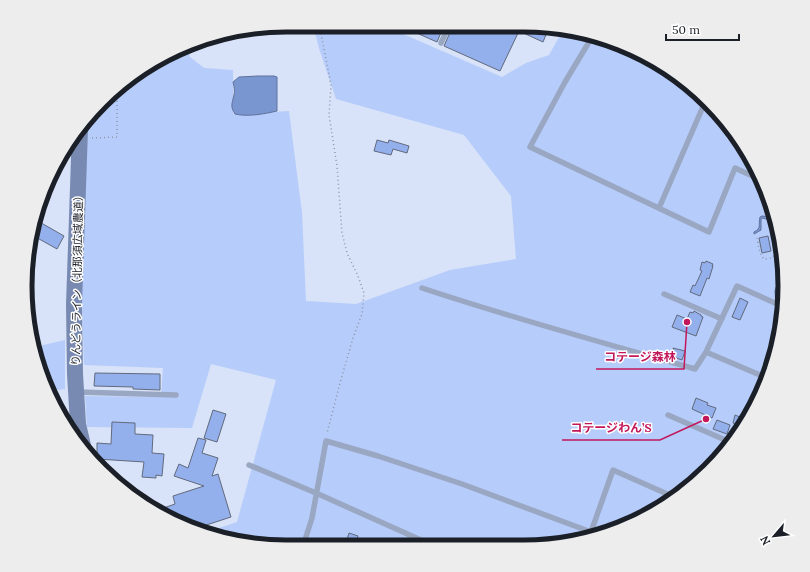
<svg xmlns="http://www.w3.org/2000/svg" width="810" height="572" font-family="Lora,'Noto Sans JP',serif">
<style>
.green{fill:#b6ccfa}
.water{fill:#7a96d0;stroke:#5e729d}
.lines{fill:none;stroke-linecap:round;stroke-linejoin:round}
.stream{stroke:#5e729d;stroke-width:3}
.building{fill:#93afec;stroke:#616a7d}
.path{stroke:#8e96a6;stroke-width:1.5;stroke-dasharray:1 3;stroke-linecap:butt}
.lane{stroke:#9aa7c2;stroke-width:5.5}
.secondary{stroke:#788ab2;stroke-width:16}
.labels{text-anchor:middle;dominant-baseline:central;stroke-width:3;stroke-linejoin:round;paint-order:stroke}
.street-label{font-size:11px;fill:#1b1f27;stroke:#fff}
.rim{fill:none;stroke:#1b1f27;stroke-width:5}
.leader{fill:none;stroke:#c2185b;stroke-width:1.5}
.callout-dot{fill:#c2185b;stroke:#fff;stroke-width:1.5}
.callout-label{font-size:12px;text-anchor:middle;font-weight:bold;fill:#c2185b;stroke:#fff;stroke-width:3;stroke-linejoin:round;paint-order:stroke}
</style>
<rect width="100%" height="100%" fill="#d8e2f8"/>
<path class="green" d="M313 25 387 27 502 77 526 63 549 55 563 30H575L655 60 720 114 750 155 771 202 783 252 784 303 776 353 758 401 731 445 696 482 639 520 558 545 269 546 219 538 204 533 237 522 276 380 211 364 192 428 87 427 85 396 161 397 163 368 84 365 81 260 85 122 90 114 141 69 187 48 190 57 204 68 233 70V114L289 111 302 213 306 301 356 304 450 270 516 259 511 196 464 135 336 99 319 48Z
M65 340V389L49 391 35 347Z"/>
<path class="water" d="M258 76H274L277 77V111C264 114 248 117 235 114 230 106 232 104 234 95 235 91 234 86 233 82L239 77Z
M762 216C774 216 772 225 776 232 777 234 779 235 779 237L773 232V228L769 220 763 218 761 219V230L754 234V232C762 228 758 225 760 217Z"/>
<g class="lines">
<path class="stream" d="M779 335 776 291 777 288 784 282"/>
</g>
<path class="building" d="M403 27 443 28 437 42Z
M452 28 548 30 543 42 519 31 500 71 444 46Z
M377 140 388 143 389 140 409 146 407 153 393 149 391 155 374 151Z
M36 220 64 236 57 249 32 235Z
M768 236 771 251 762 253 759 238Z
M706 261 713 264 712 266H713L709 279 707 278 700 296 690 292 693 285 695 286 702 271 700 270 702 262 705 263Z
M740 298 748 302 740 320 732 317Z
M694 311 701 315V316L703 317 696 336 672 327 677 315 687 319 690 312 693 313Z
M673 348 685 351 682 360 676 358Z
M95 373 160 374V390L133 389V387L94 386Z
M696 398 708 403 707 405 716 408 712 418 692 409Z
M213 410 226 414 217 442 204 438Z
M735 415 747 420 742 427 733 423Z
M717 420 730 425 727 434 713 429Z
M112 422 135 423V434L153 435 152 453 164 454 162 476 156 475V478L142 477 144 462 97 459V443L111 444Z
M198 438 206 440 202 453 218 458 212 476 218 474 231 517 194 529 171 520 155 511 175 504 173 496 204 486 174 476 179 464 188 468Z
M349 533 358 536 355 546H345Z"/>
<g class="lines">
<path class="path" d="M318 26 322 39 331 85 329 115 337 166 342 233 347 253 358 276 364 293 362 314 353 338 340 383 327 433
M92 138 117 137V90
M757 238C758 243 760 258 765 259 767 259 771 258 772 258L777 251 782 249"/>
<path class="lane" d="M592 37 565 82 530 147 709 232 735 168 761 180
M441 43 448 28
M639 54 669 72
M659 208 705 102
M422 288C512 318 604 343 695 369L706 352 737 286 784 307
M664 294 722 319
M706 352 767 378
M77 392 176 395
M668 415 732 443
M249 465 316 493 432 545
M303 546 312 518 326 441 378 456 462 484 591 532 613 470 674 497"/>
<path class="secondary" d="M80 129 74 305 75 374 78 424 84 450"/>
</g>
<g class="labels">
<g class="street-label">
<text transform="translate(77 278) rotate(-89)">りんどうライン（北那須広域農道）</text>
</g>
</g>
<path d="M0 0H810V572H0ZM286 32H524A254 254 0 0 1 778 286V286A254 254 0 0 1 524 540H286A254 254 0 0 1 32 286V286A254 254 0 0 1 286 32Z" fill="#ededee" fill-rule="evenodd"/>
<path class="rim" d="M286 32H524A254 254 0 0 1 778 286V286A254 254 0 0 1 524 540H286A254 254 0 0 1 32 286V286A254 254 0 0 1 286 32Z"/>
<path class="leader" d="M687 322L684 369H596M706 419L660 440H562"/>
<g class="callout-dot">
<circle cx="687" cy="322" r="4"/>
<circle cx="706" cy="419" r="4"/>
</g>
<g class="callout-label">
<text x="640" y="361">コテージ森林</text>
<text x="611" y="432">コテージわん’S</text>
</g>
<g transform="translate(774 536) rotate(242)" stroke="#ffffff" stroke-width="3" paint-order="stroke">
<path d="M0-3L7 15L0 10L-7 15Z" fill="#1b1f27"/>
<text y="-6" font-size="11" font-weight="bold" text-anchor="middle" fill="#1b1f27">N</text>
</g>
<path d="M666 34v6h73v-6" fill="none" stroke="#1b1f27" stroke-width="2"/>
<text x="672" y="34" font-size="12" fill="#1b1f27" stroke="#ffffff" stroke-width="3" paint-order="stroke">50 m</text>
</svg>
